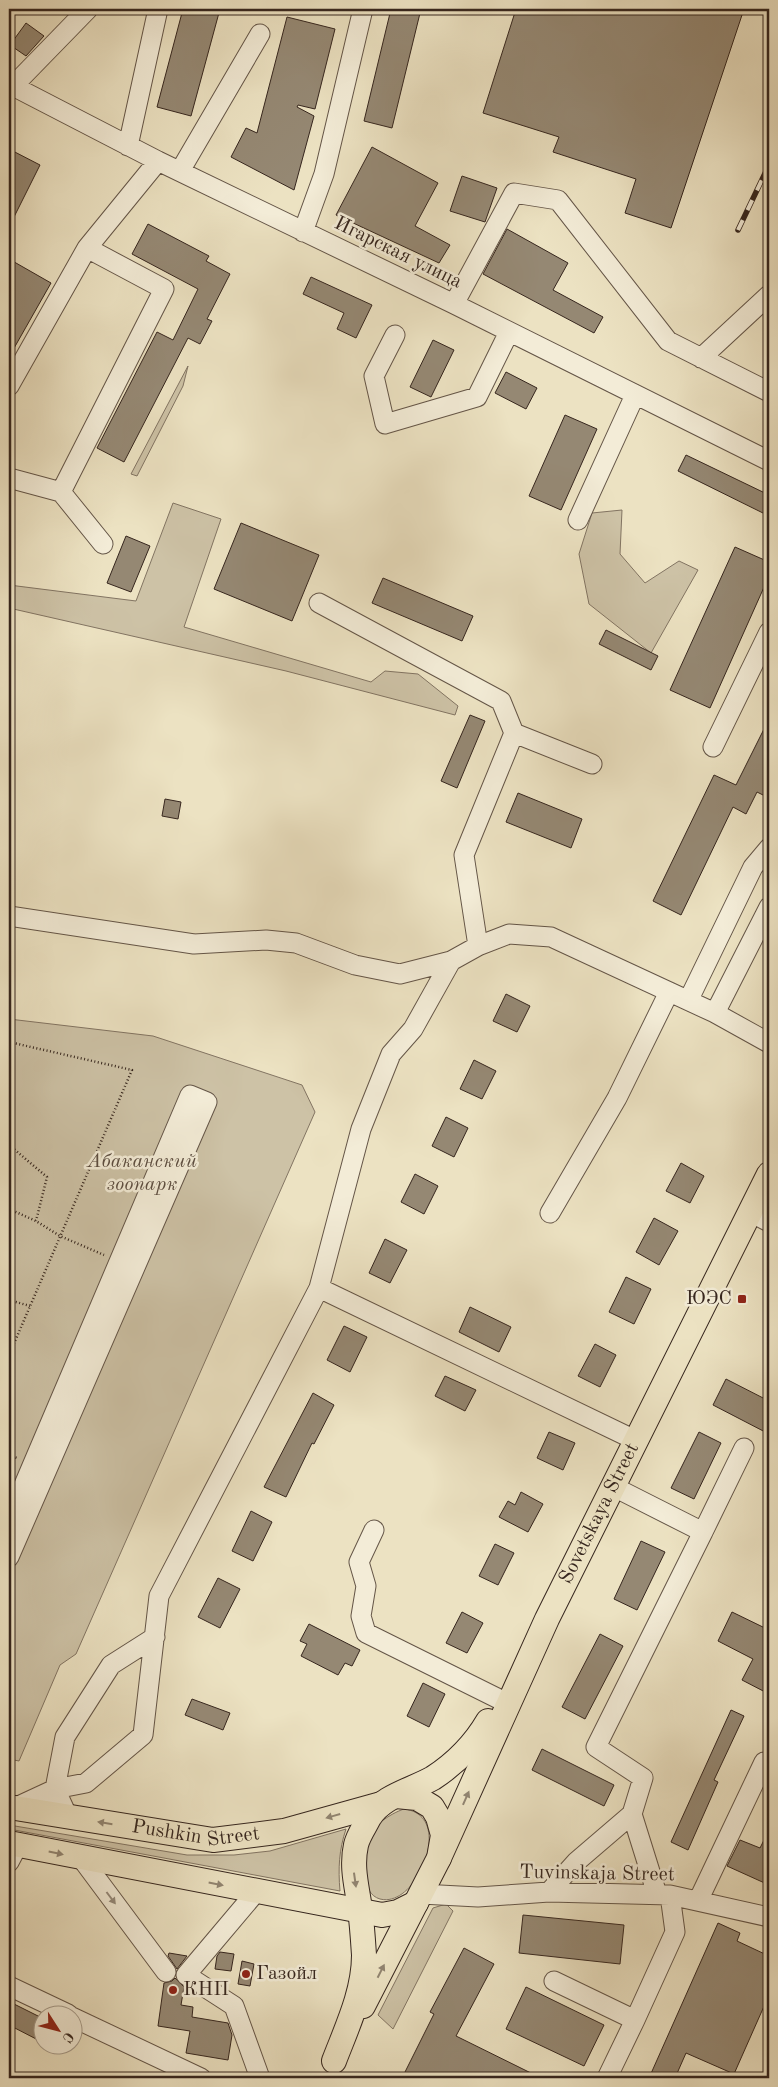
<svg xmlns="http://www.w3.org/2000/svg" width="778" height="2087" font-family="'Old Standard TT',serif">
<style>
.green{fill:#cdc2a6;stroke:#827462}
.building{fill:#958873;stroke:#36261e}
.lines{fill:none;stroke-linecap:round;stroke-linejoin:round}
.minor-casing{stroke:#645547;stroke-width:21}
.major-casing{stroke:#36261e;stroke-width:26}
.path{stroke:#36261e;stroke-width:2.5;stroke-dasharray:1 2.5;stroke-linecap:butt}
.minor{stroke:#f3ecd7;stroke-width:19}
.major{stroke:#ece2c2;stroke-width:24}
.rail-casing{stroke:#36261e;stroke-width:5.5}
.rail{stroke:#f3ecd7;stroke-width:4;stroke-dasharray:11;stroke-linecap:butt}
.oneway{fill:#918470}
.oneway2{fill:#94897a}
.poi-dot{fill:#8f2418;stroke:#f3ecd7;stroke-width:2}
.labels{text-anchor:middle;dominant-baseline:central;stroke-width:5;stroke-linejoin:round;paint-order:stroke}
.street-label{font-size:20px;fill:#36261e;stroke:#f3ecd7}
.park-label{font-size:20px;font-style:italic;fill:#5c4d40;stroke:#f3ecd7}
.poi-label{font-size:20px;fill:#36261e;stroke:#f3ecd7;text-anchor:start}
</style>
<rect width="100%" height="100%" fill="#ece2c2"/>
<filter id="stains"><feTurbulence type="fractalNoise" baseFrequency=".004" numOctaves="4"/><feColorMatrix values="0 0 0 0 .2 0 0 0 0 .09 0 0 0 0 .02 0 0 0 .5 -.17"/></filter>
<radialGradient id="worn" r=".72"><stop offset=".6" stop-color="#630" stop-opacity="0"/><stop offset="1" stop-color="#630" stop-opacity=".3"/></radialGradient>
<path class="green" d="M188 366 183 386 137 476 131 474Z
M173 503 221 519 184 627 371 682 385 671 418 674 458 706 455 715 286 671 9 608V585L136 601Z
M622 510 620 554 645 583 679 561 698 570 651 653 589 604 579 554 592 513Z
M9 1019 153 1036 302 1085 315 1112 76 1654 60 1665 19 1761 9 1759Z
M404 1809C456 1815 417 1909 380 1899 361 1894 362 1860 365 1844 369 1828 389 1814 404 1809Z
M9 1825 187 1855H234L270 1851 346 1829C339 1850 338 1868 340 1891L9 1829Z
M446 1904 453 1911 393 2029 378 2015 433 1908Z"/>
<path class="building" d="M183 9H220L191 116 157 107Z
M391 9H421L392 128 364 121Z
M516 9H744L671 228 625 213 636 179 553 152 559 137 483 113Z
M287 17 335 29 315 109 298 105 297 107 314 116 294 190 231 157 246 128 257 133Z
M26 23 44 36 26 56 10 45Z
M372 147 438 183 415 226 450 245 439 263 336 215Z
M9 149 40 165 9 227Z
M462 176 497 188 485 222 450 211Z
M148 224 209 256 206 261 230 274 207 319 212 321 200 344 188 338 124 462 97 448 157 332 173 340 198 289 132 254Z
M507 229 568 263 553 290 603 317 594 333 483 274Z
M9 259 51 283 9 357Z
M311 277 372 305 356 338 337 329 344 313 303 294Z
M433 340 454 350 431 397 410 387Z
M506 372 537 388 526 409 495 393Z
M565 415 597 429 561 510 529 496Z
M686 455 769 495V516L678 471Z
M241 523 319 555 292 621 214 589Z
M126 536 150 546 131 592 107 583Z
M735 547 769 562V576L710 708 670 690Z
M383 578 473 616 462 641 372 603Z
M606 630 658 656 651 670 599 644Z
M470 715 485 721 457 788 441 781Z
M769 719V798L757 792 746 814 733 807 681 915 653 901 714 775 736 785Z
M518 793 582 819 571 848 506 822Z
M165 799 181 802 178 819 162 816Z
M506 994 530 1006 517 1032 493 1021Z
M474 1060 496 1071 482 1099 460 1089Z
M446 1117 468 1128 454 1157 432 1146Z
M681 1163 704 1176 690 1203 666 1191Z
M415 1174 438 1186 424 1214 401 1202Z
M654 1218 678 1231 659 1265 636 1252Z
M385 1239 407 1250 390 1283 369 1273Z
M626 1277 651 1289 634 1324 609 1312Z
M470 1307 511 1327 499 1352 459 1332Z
M344 1326 367 1337 350 1372 327 1360Z
M595 1344 616 1355 600 1387 578 1376Z
M445 1376 476 1390 465 1411 435 1396Z
M726 1379 769 1401V1434L713 1405Z
M313 1393 334 1405 314 1444 312 1443 286 1497 264 1487Z
M549 1432 575 1443 563 1470 537 1458Z
M699 1432 721 1443 694 1499 671 1488Z
M521 1492 543 1504 528 1532 499 1517 508 1501 515 1505Z
M251 1511 272 1522 253 1561 232 1551Z
M641 1541 665 1552 637 1610 614 1599Z
M495 1544 514 1553 498 1585 479 1576Z
M218 1578 240 1589 220 1628 198 1617Z
M462 1612 483 1623 467 1653 446 1643Z
M732 1612 769 1630V1694L742 1680 753 1659 718 1641Z
M309 1624 360 1650 352 1666 345 1663 338 1675 301 1656 307 1644 300 1641Z
M600 1634 623 1646 585 1719 562 1707Z
M423 1683 445 1694 429 1727 407 1716Z
M192 1699 230 1713 223 1730 185 1715Z
M731 1710 744 1716 714 1780 718 1782 688 1850 671 1842Z
M542 1749 614 1785 604 1806 532 1770Z
M769 1830V1885L727 1866 740 1840 760 1848Z
M523 1915 624 1925 620 1964 519 1953Z
M718 1923 740 1933 737 1941 769 1956V1995L734 2074 686 2053 675 2078H649Z
M464 1948 494 1964 456 2036 541 2078H402L434 2014 430 2012Z
M220 1952 234 1954 231 1971 215 1969 217 1956Z
M169 1953 187 1956 177 1969 168 1956Z
M242 1961 254 1964 250 1986 238 1984Z
M175 1978 184 1987 181 2005 193 2007 192 2017 228 2023 232 2035 228 2060 186 2053 190 2031 158 2026 164 1983 172 1981Z
M526 1987 604 2025 584 2066 506 2029Z
M12 2003 42 2018V2042L9 2025V2010Z"/>
<g class="lines">
<g class="minor-casing">
<path id="minor" d="M9 84 158 161 454 304 769 461
M13 86 88 9
M128 146 158 9
M180 171 260 34
M303 232 324 174 363 9
M454 304 514 193 558 200 668 341 769 392
M395 335 374 376 385 424 477 397 509 332
M701 358 769 295
M9 386 87 248 158 161
M9 478 61 492 164 289 87 248
M61 492 103 544
M578 520 635 395
M319 603 501 701 514 733
M713 747 769 632
M769 907 715 1013 769 1043
M9 916 194 944 266 940 296 943 355 965 400 974 451 961
M478 946 464 855 514 733 592 764
M689 999 753 867 769 848
M750 1212 769 1222
M550 1213 617 1098 669 992
M319 1288 635 1440
M9 1520 190 1095 207 1102 9 1557
M374 1530 359 1562 366 1586 361 1616 366 1633 501 1700
M703 1532 744 1448
M14 1808 55 1789 86 1783 143 1735 159 1596 319 1288 361 1129 391 1054 413 1029 451 961 478 946 509 934 551 937 715 1013
M632 1814 657 1894
M68 1817 55 1789 65 1737 111 1665 155 1637
M82 1859 166 1972
M9 1862 18 1845
M256 1892 186 1975 234 2006 260 2078
M549 1892 576 1862 632 1814 643 1778 596 1747 703 1532 612 1486
M421 1894 478 1897 549 1892 670 1895 769 1917
M698 1901 764 1762
M554 1981 635 2020 675 1932 670 1895
M9 1986 68 2014
M72 2017 201 2078
M607 2078 635 2020"/>
</g>
<g class="major-casing">
<g id="major">
<path id="s1" d="M9 1807 213 1840 284 1831 381 1804"/>
<path d="M9 1843 382 1915 398 1912 416 1903"/>
<path id="s2" d="M439 1858 547 1619 769 1174"/>
<path d="M363 2006 439 1858 443 1835 438 1817 432 1807 417 1798 396 1796"/>
<path d="M334 2061C347 2027 364 1992 364 1955 363 1940 362 1924 360 1909 357 1887 351 1867 356 1845 358 1836 365 1826 369 1818 382 1796 412 1790 433 1778 456 1763 474 1745 488 1721"/>
</g>
</g>
<path class="path" d="M9 1042 132 1070 9 1355
M9 1145 47 1177 36 1221
M9 1209 36 1221 60 1236 104 1255
M9 1300 30 1306
M9 1455 17 1458"/>
<use href="#minor" class="minor"/>
<use href="#major" class="major"/>
<g class="rail-casing">
<path id="rail" d="M738 230 769 165"/>
</g>
<use href="#rail" class="rail"/>
</g>
<defs><path id="oneway-solid" d="M-6-.8H1V-3.2L6.5 0L1 3.2V.8H-6Z" transform="scale(1.25)"/></defs>
<g class="oneway">
<use href="#oneway-solid" transform="translate(466 1798) rotate(-66)"/>
<use href="#oneway-solid" transform="translate(333 1816) rotate(164)"/>
<use href="#oneway-solid" transform="translate(105 1823) rotate(-171)"/>
<use href="#oneway-solid" transform="translate(56 1853) rotate(12)"/>
<use href="#oneway-solid" transform="translate(355 1880) rotate(82)"/>
<use href="#oneway-solid" transform="translate(216 1884) rotate(11)"/>
<use href="#oneway-solid" transform="translate(381 1971) rotate(-63)"/>
</g>
<use class="oneway2" href="#oneway-solid" transform="translate(111 1898) rotate(53)"/>
<g class="poi-dot">
<rect x="737" y="1294" width="10" height="10" rx="2.5"/>
<circle cx="246" cy="1974" r="5"/>
<circle cx="173" cy="1990" r="5"/>
</g>
<g class="labels">
<g class="street-label">
<text transform="translate(398 253) rotate(26)">Игарская улица</text>
<text stroke="none"><textPath href="#s2" startOffset="380">Sovetskaya Street</textPath></text>
<text stroke="none"><textPath href="#s1" startOffset="189">Pushkin Street</textPath></text>
<text transform="translate(597 1874) rotate(1)">Tuvinskaja Street</text>
</g>
<g class="park-label">
<text x="142" y="1162">Абаканский<tspan x="142" dy="23">зоопарк</tspan></text>
</g>
<g class="poi-label">
<text x="732" y="1299" text-anchor="end">ЮЭС</text>
<text x="256" y="1974">Газойл</text>
<text x="183" y="1990">КНП</text>
</g>
</g>
<rect width="778" height="2087" fill="none" stroke="#ece2c2" stroke-width="30"/>
<rect x="10" y="10" width="758" height="2067" fill="none" stroke="#36261e" stroke-width="2.5"/>
<rect x="15" y="15" width="748" height="2057" fill="none" stroke="#36261e"/>
<g transform="translate(58 2030) rotate(126)"><circle r="24" fill="#f3ecd7" stroke="#a79d8d"/>
<path d="M0-4L9 19L0 12L-9 19Z" fill="#8f2418"/>
<text y="-8" font-size="14" font-weight="bold" text-anchor="middle" fill="#36261e">С</text>
</g>
<rect width="100%" height="100%" filter="url(#stains)"/>
<rect width="100%" height="100%" fill="url(#worn)"/>
</svg>
